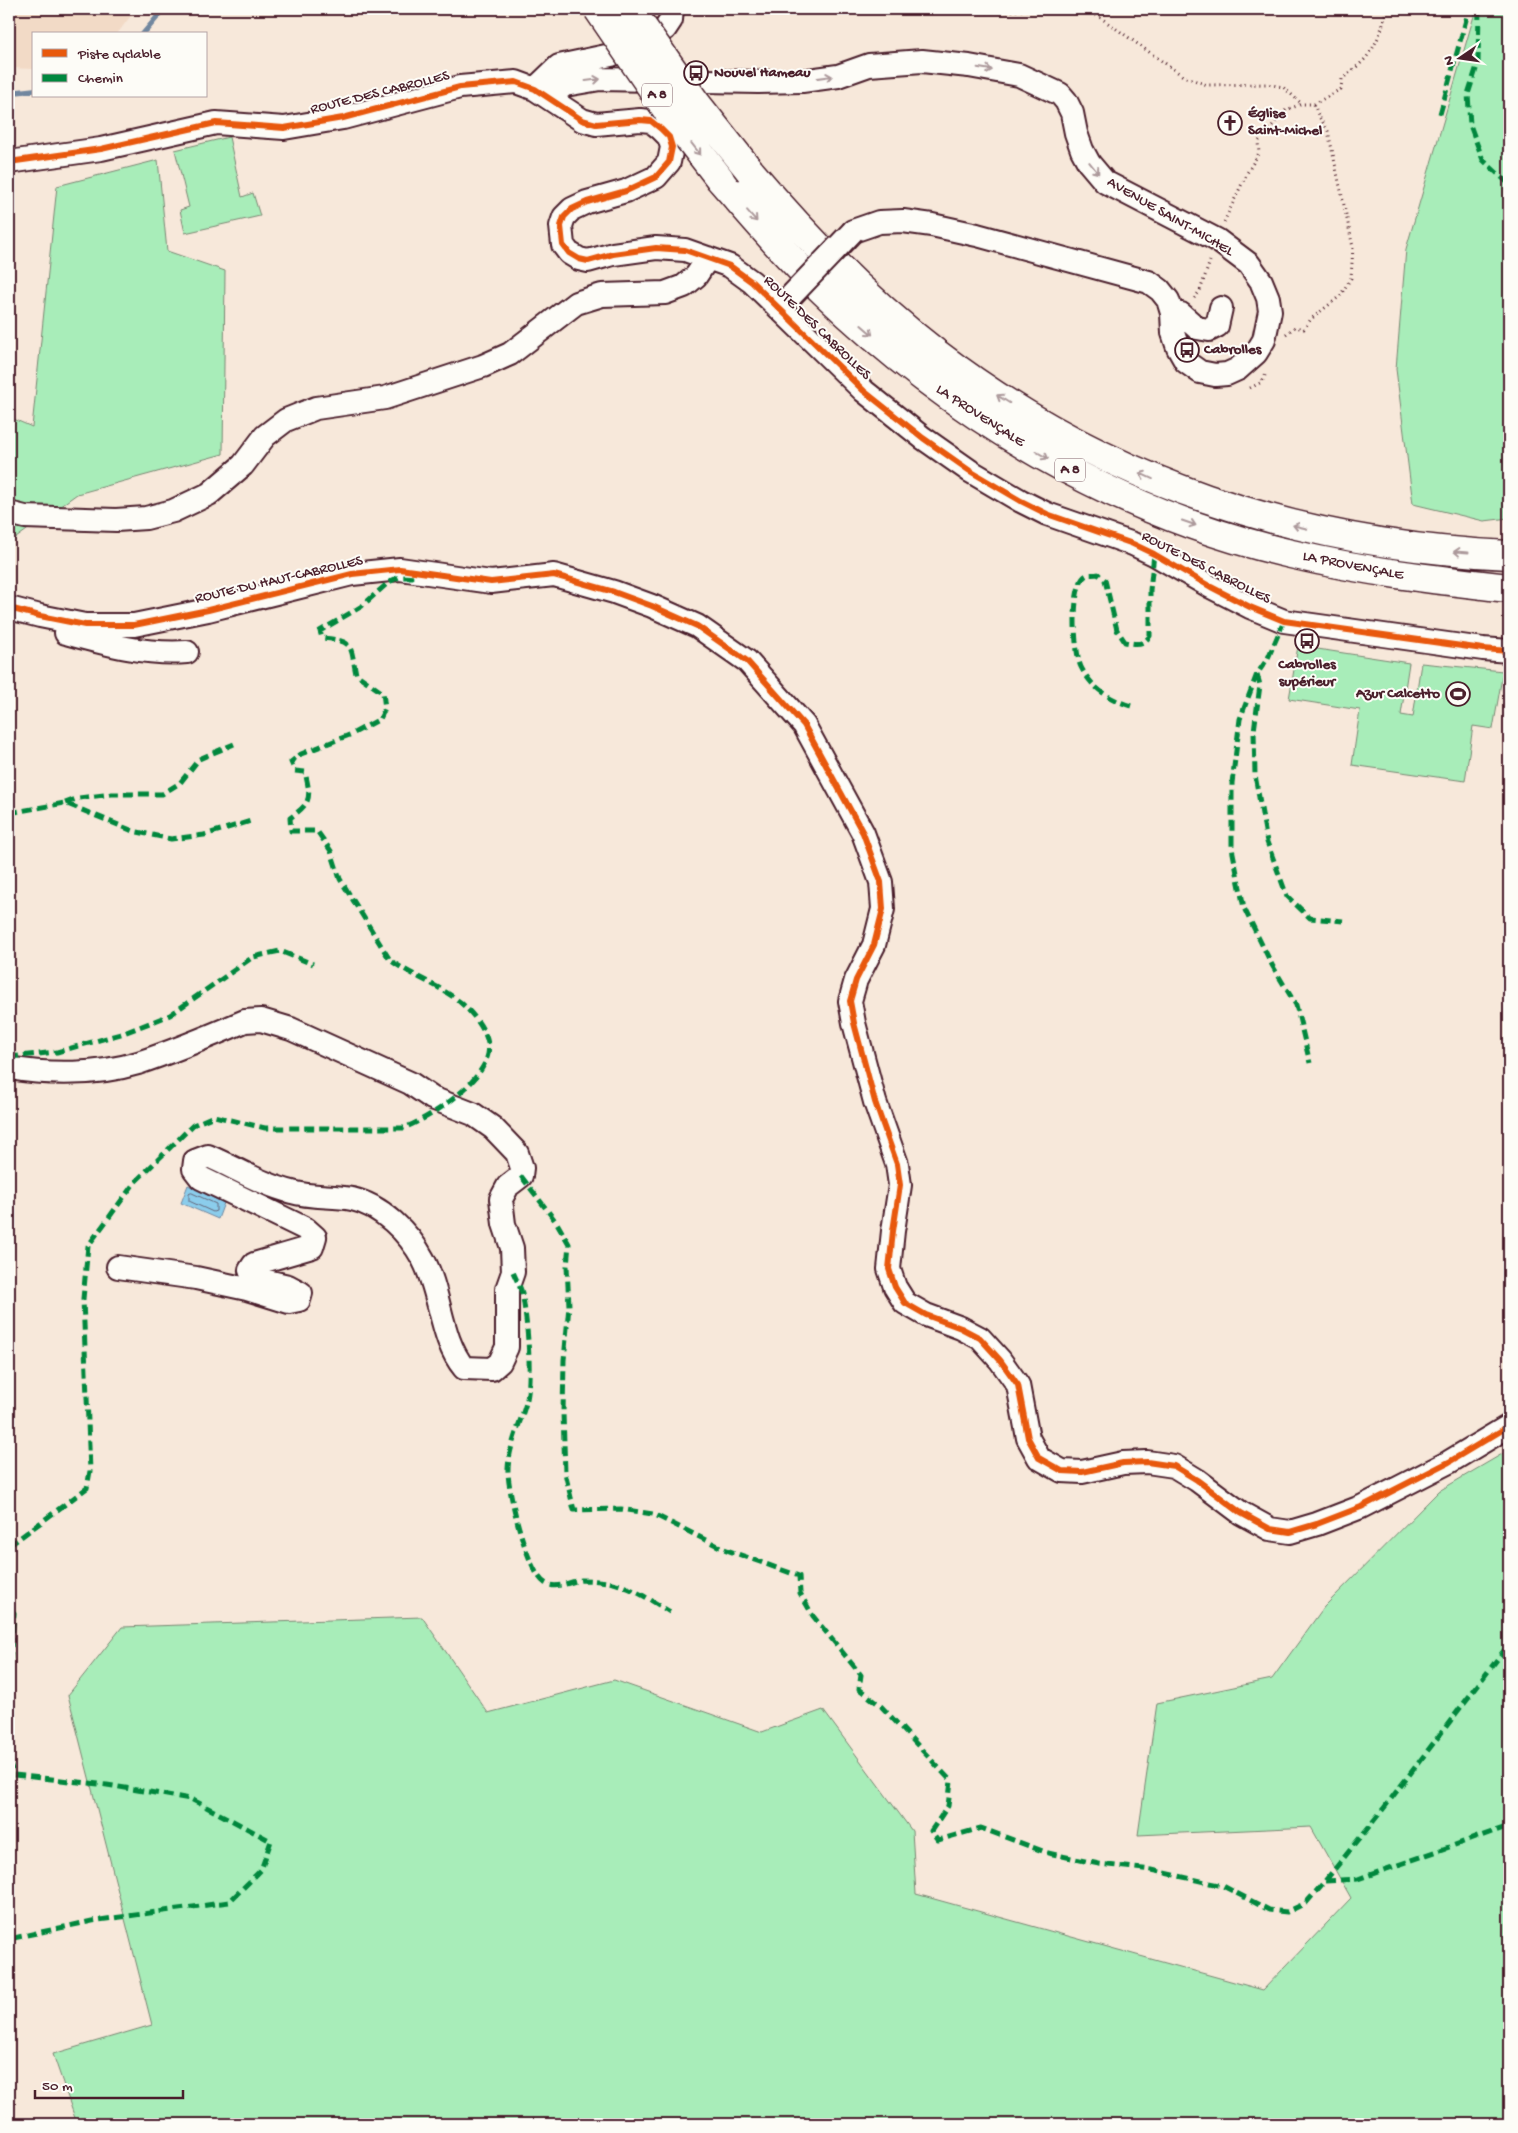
<svg xmlns="http://www.w3.org/2000/svg" width="1518" height="2133" font-family="'Gochi Hand',sans-serif">
<style>
.built{fill:#f2dac6}
.green{fill:#a8edb9;stroke:#798672}
.water{fill:#8bcdec;stroke:#71879f}
.lines{fill:none;stroke-linecap:round;stroke-linejoin:round}
.shore{stroke:#646578;stroke-width:1}
.stream{stroke:#71879f;stroke-width:5.5}
.minor-casing{stroke:#4a1f2b;stroke-width:26}
.highway-casing{stroke:#4a1f2b;stroke-width:31}
.path{stroke:#4a1f2b;stroke-width:3;stroke-dasharray:1 4;stroke-linecap:butt}
.minor{stroke:#fdfcf7;stroke-width:22}
.highway{stroke:#fdfcf7;stroke-width:28}
.minor-bridge-casing{stroke:#4a1f2b;stroke-width:26;stroke-linecap:butt}
.highway-bridge-casing{stroke:#4a1f2b;stroke-width:31;stroke-linecap:butt}
.minor-bridge{stroke:#fdfcf7;stroke-width:22}
.highway-bridge{stroke:#fdfcf7;stroke-width:28}
.quiet{stroke:#00873e;stroke-width:5;stroke-dasharray:10 5;stroke-linecap:butt}
.cycleway-casing{stroke:#fdfcf7;stroke-width:9}
.cycleway{stroke:#e8590c;stroke-width:6}
.oneway{stroke:#ac999b}
.labels{text-anchor:middle;dominant-baseline:central;stroke-width:4;stroke-linejoin:round;paint-order:stroke}
.shield{fill:#fdfcf7;stroke:#806168;stroke-width:1}
.shield-label{font-size:14px;font-weight:bold;fill:#4a1f2b}
.poi-label{font-size:15px;font-weight:bold;fill:#4a1f2b;stroke:#fdfcf7;text-anchor:start}
.street-label{font-size:15px;fill:#4a1f2b;stroke:#fdfcf7}
</style>
<rect width="100%" height="100%" fill="#f7e8da"/>
<filter id="ink" filterUnits="userSpaceOnUse"><feTurbulence type="fractalNoise" baseFrequency=".02" numOctaves="2"/><feDisplacementMap in="SourceGraphic" scale="10" xChannelSelector="R" yChannelSelector="G"/><feConvolveMatrix kernelMatrix="1 2 1 2 8 2 1 2 1" color-interpolation-filters="sRGB"/></filter>
<g filter="url(#ink)">
<path class="built" d="M9 9H136L117 34H34V69L9 68Z"/>
<path class="green" d="M1476 9H1509V518L1484 521 1413 504 1396 369 1406 249Z
M229 137 242 197 253 193 260 216 185 233 180 210 189 207 175 150Z
M158 160 167 251 225 271 223 454 77 494 9 543V417L32 427 57 186Z
M1298 646 1409 663 1401 715 1413 717 1421 663 1503 671 1493 729 1473 726 1465 781 1352 765 1360 710 1289 699Z
M1509 1450V2124H77L53 2054 152 2025 68 1695 122 1627 422 1617 488 1713 614 1680 762 1732 823 1710 912 1831 916 1894 1263 1990 1351 1898 1311 1827 1138 1835 1157 1703 1272 1679 1324 1607 1439 1491Z"/>
<path class="water" d="M188 1185 224 1203 218 1219 181 1203Z"/>
<g class="lines">
<path class="shore" d="M192 1193 216 1204V1211L213 1212 189 1201V1194Z"/>
<path class="stream" d="M143 34 164 9
M9 89 16 92 34 90"/>
<g class="minor-casing">
<path id="minor" d="M535 89 559 66 611 55 665 29 671 20 672 9
M549 97 565 85 600 79 758 82 802 81 838 76 869 65 922 61 969 66 1019 75 1060 94 1066 101 1072 113 1076 133 1082 150 1089 163 1105 182 1217 240 1249 264 1261 281 1268 298 1270 311 1264 340 1256 353 1238 369 1227 374 1215 375 1200 372 1186 362 1178 348 1173 333 1172 313 1168 300 1160 290 1149 282 977 235 932 225 903 221 879 222 853 231
M9 162 101 149 216 123 284 128 343 118 460 87 516 82 535 89 582 120 596 124 640 120 651 121 661 129 669 137 672 147 669 162 656 177 626 191 587 202 572 209 564 217 561 226 563 245 569 253 579 259 588 261 613 254 656 248 685 250 730 266 752 282 864 391 923 438 970 471 1021 501 1047 514 1133 544 1154 554 1211 587 1250 607 1284 621 1483 649 1509 651
M1172 313 1181 314 1197 328 1209 330 1217 326 1221 308
M9 513 25 517 116 520 146 518 173 511 209 494 243 465 265 436 286 420 316 408 385 398 483 366 510 354 576 303 602 295 665 293 684 286 696 276 708 258
M9 608 40 616 85 625H134L208 610 352 574 400 569 491 582 554 575 614 592 652 606 697 626 747 661 804 725 863 833 881 882 883 909 874 945 856 980 850 1001 854 1023 875 1102 897 1164 900 1185 893 1231 889 1269 895 1287 905 1303 926 1315 961 1328 980 1338 1000 1360 1018 1385 1028 1438 1039 1458 1062 1471 1082 1472 1123 1463 1147 1462 1174 1466 1197 1480 1241 1513 1270 1529 1290 1532 1317 1524 1361 1507 1449 1462 1509 1426
M66 633C106 644 145 655 187 652
M9 1068C49 1075 98 1075 138 1063 174 1051 210 1036 245 1021L261 1020 291 1029 410 1083 432 1098 473 1114 493 1128 517 1153 522 1168 521 1176 508 1186 501 1199 504 1224 512 1248 513 1272 507 1289V1347L500 1362 492 1369 464 1368C440 1339 441 1292 423 1259 409 1233 381 1205 352 1199 333 1195 312 1198 292 1192 263 1185 236 1168 208 1156L195 1161 194 1169 201 1178 306 1229 315 1237 312 1247 254 1264 250 1270 254 1278 288 1286 301 1293 299 1300 289 1302 247 1289 196 1278 118 1267"/>
</g>
<g class="highway-casing">
<path id="highway" d="M750 171C806 237 867 300 936 353 1103 481 1300 546 1509 555
M720 179C753 217 786 256 823 291 952 416 1115 513 1291 554 1363 571 1436 580 1509 588"/>
</g>
<path class="path" d="M984 9V12L1042 9
M1071 9 1087 12 1101 18 1183 76 1207 85 1267 84 1283 87 1302 104
M1224 222 1247 173 1259 153 1258 142 1286 110 1302 104H1314L1341 89 1342 79C1349 73 1357 67 1364 60 1376 47 1384 26 1386 9
M1194 298 1200 291 1210 261
M1286 334 1295 327 1304 329 1311 319 1340 296 1351 278 1353 247 1328 131 1318 115 1314 104
M1250 388 1262 382 1266 373"/>
<use href="#minor" class="minor"/>
<use href="#highway" class="highway"/>
<g class="minor-bridge-casing">
<path id="minor-bridge" d="M788 299 853 231"/>
</g>
<g class="highway-bridge-casing">
<path id="highway-bridge" d="M598 9 669 113 720 179
M630 9 696 103 750 171"/>
</g>
<use href="#minor-bridge" class="minor-bridge"/>
<use href="#highway-bridge" class="highway-bridge"/>
<path class="quiet" d="M1479 9 1478 63 1468 94 1470 125 1483 160 1509 184
M1440 114 1469 9
M1284 621 1268 658 1257 674 1240 719 1232 783V848L1244 908 1272 965 1296 1005 1310 1063
M1257 674 1260 685 1254 731 1255 775 1267 842 1287 896 1310 918 1343 921
M1131 706C1109 699 1092 689 1081 667 1074 653 1070 582 1087 575 1089 574 1095 575 1098 574L1105 580 1117 630 1125 642C1136 644 1142 646 1150 636V590L1154 554
M65 803 79 798 112 794H162L180 783 199 759 234 744
M9 813 65 803 133 831 171 839 204 835 251 821
M9 1057 57 1052 124 1033 170 1015 253 957 280 951 313 964
M521 1176 557 1223 569 1244 567 1266 569 1306 564 1360 563 1413 565 1473 574 1510 621 1509 653 1514 724 1549 799 1576 800 1593 813 1616 861 1675 859 1689 880 1705 951 1781 948 1806 931 1831 938 1840 981 1828 1048 1853 1099 1864 1152 1870 1223 1886 1269 1910 1287 1912 1306 1903 1325 1881 1384 1808 1509 1644
M513 1272C516 1279 520 1286 522 1293 527 1317 533 1380 526 1403 520 1424 509 1446 508 1469 507 1489 527 1572 545 1583 557 1590 570 1581 582 1580 590 1580 600 1581 608 1582 631 1586 650 1600 670 1612
M9 1546 87 1488 90 1471 83 1299 88 1246 135 1182 193 1125 214 1116 265 1128H404C431 1117 481 1085 488 1054 492 1036 473 1013 460 1002 439 985 412 976 390 960L340 879 331 851 317 831H291L290 818C312 802 311 798 305 772L295 771 291 762 301 754 352 734 380 719 385 708 383 693 356 674C350 645 355 641 322 638L320 631 362 606 389 582 399 577H416
M9 1616 14 1613 9 1673
M9 1761 14 1775 107 1785 191 1799 271 1841 261 1870 229 1902 92 1921 9 1939
M1325 1881 1358 1879 1509 1826"/>
<g class="cycleway-casing">
<path id="cycleway" d="M9 162 101 149 216 123 284 128 343 118 460 87 516 82 535 89 582 120 596 124 640 120 651 121 661 129 669 137 672 147 669 162 656 177 626 191 587 202 572 209 564 217 561 226 563 245 569 253 579 259 588 261 613 254 656 248 685 250 730 266 752 282 864 391 923 438 970 471 1021 501 1047 514 1133 544 1154 554 1211 587 1250 607 1284 621 1483 649 1509 651
M9 608 40 616 85 625H134L208 610 352 574 400 569 491 582 554 575 614 592 652 606 697 626 747 661 804 725 863 833 881 882 883 909 874 945 856 980 850 1001 854 1023 875 1102 897 1164 900 1185 893 1231 889 1269 895 1287 905 1303 926 1315 961 1328 980 1338 1000 1360 1018 1385 1028 1438 1039 1458 1062 1471 1082 1472 1123 1463 1147 1462 1174 1466 1197 1480 1241 1513 1270 1529 1290 1532 1317 1524 1361 1507 1449 1462 1509 1426"/>
</g>
<use href="#cycleway" class="cycleway"/>
</g>
<defs><path id="oneway-shaft" d="M-6 0H5M1.5-3L5.5 0L1.5 3" fill="none" stroke-width="1.6" stroke-linecap="round" stroke-linejoin="round" transform="scale(1.25)"/></defs>
<g class="oneway">
<use href="#oneway-shaft" transform="translate(985 69) rotate(10)"/>
<use href="#oneway-shaft" transform="translate(825 77) rotate(-8)"/>
<use href="#oneway-shaft" transform="translate(593 80) rotate(-7)"/>
<use href="#oneway-shaft" transform="translate(696 149) rotate(52)"/>
<use href="#oneway-shaft" transform="translate(1094 168) rotate(51)"/>
<use href="#oneway-shaft" transform="translate(752 216) rotate(49)"/>
<use href="#oneway-shaft" transform="translate(867 330) rotate(41)"/>
<use href="#oneway-shaft" transform="translate(1003 399) rotate(-148)"/>
<use href="#oneway-shaft" transform="translate(1042 455) rotate(30)"/>
<use href="#oneway-shaft" transform="translate(1146 476) rotate(-156)"/>
<use href="#oneway-shaft" transform="translate(1189 523) rotate(19)"/>
<use href="#oneway-shaft" transform="translate(1300 527) rotate(-166)"/>
<use href="#oneway-shaft" transform="translate(1461 552) rotate(-176)"/>
</g>
</g>
<defs>
<g id="bus-ring" transform="scale(1.25)"><circle r="9.5" fill="#fdfcf7" stroke="#4a1f2b" stroke-width="1.5"/><path d="M-5-6H5V4H4V6H2V4H-2V6H-4V4H-5ZM-3.5-4V0h7V-4ZM-3.5 1.2v1.5H-2V1.2ZM2 1.2v1.5H3.5V1.2Z" fill="#4a1f2b"/></g>
<g id="church-ring" transform="scale(1.25)"><circle r="9.5" fill="#fdfcf7" stroke="#4a1f2b" stroke-width="1.5"/><path d="M-1.2-6h2.4v3.5h3.3v2.4h-3.3V6h-2.4V-.1h-3.3v-2.4h3.3Z" fill="#4a1f2b"/></g>
<g id="stadium-ring" transform="scale(1.25)"><circle r="9.5" fill="#fdfcf7" stroke="#4a1f2b" stroke-width="1.5"/><path d="M0-5a6.5 5 0 1 0 0 10a6.5 5 0 1 0 0-10ZM-3.5-1.8h7v3.6h-7Z" fill="#4a1f2b"/></g>
</defs>
<g fill-rule="evenodd">
<use href="#bus-ring" x="696" y="73"/>
<use href="#church-ring" x="1230" y="123"/>
<use href="#bus-ring" x="1187" y="350"/>
<use href="#bus-ring" x="1307" y="641"/>
<use href="#stadium-ring" x="1458" y="694"/>
</g>
<g class="labels">
<g class="shield">
<rect x="642" y="83.5" width="30" height="23" rx="4"/>
<rect x="1055" y="458.5" width="30" height="23" rx="4"/>
</g>
<g class="shield-label">
<text x="657" y="95">A 8</text>
<text x="1070" y="470">A 8</text>
</g>
<g class="poi-label">
<text x="714" y="73">Nouvel Hameau</text>
<text x="1248" y="114">Église<tspan x="1248" dy="17">Saint-Michel</tspan></text>
<text x="1204" y="350">Cabrolles</text>
<text x="1307" y="665" text-anchor="middle">Cabrolles<tspan x="1307" dy="17">supérieur</tspan></text>
<text x="1440" y="694" text-anchor="end">Azur Calcetto</text>
</g>
<g class="street-label">
<text transform="translate(380 93) rotate(-14)">ROUTE DES CABROLLES</text>
<text transform="translate(1170 217) rotate(30)">AVENUE SAINT-MICHEL</text>
<text transform="translate(817 328) rotate(44)">ROUTE DES CABROLLES</text>
<text transform="translate(980 416) rotate(33)">LA PROVENÇALE</text>
<text transform="translate(1353 566) rotate(11)">LA PROVENÇALE</text>
<text transform="translate(1206 568) rotate(27)">ROUTE DES CABROLLES</text>
<text transform="translate(279 580) rotate(-13)">ROUTE DU HAUT-CABROLLES</text>
</g>
</g>
<rect width="1518" height="2133" fill="none" stroke="#fdfcf7" stroke-width="30"/>
<rect x="15" y="15" width="1488" height="2103" fill="none" stroke="#4a1f2b" stroke-width="2" filter="url(#ink)"/>
<rect x="32" y="32" width="175" height="65" fill="#fdfcf7" stroke="#b5a4a5"/>
<rect x="42" y="49" width="25" height="8" fill="#e8590c" stroke="#b5a4a5"/>
<text x="78" y="58" font-size="15" fill="#4a1f2b">Piste cyclable</text>
<rect x="42" y="74" width="25" height="8" fill="#00873e" stroke="#b5a4a5"/>
<text x="78" y="82" font-size="15" fill="#4a1f2b">Chemin</text>
<g transform="translate(1460 58) rotate(257)" stroke="#fdfcf7" stroke-width="4" paint-order="stroke">
<path d="M0-4L9 19L0 12L-9 19Z" fill="#4a1f2b"/>
<text y="-8" font-size="14" font-weight="bold" text-anchor="middle" fill="#4a1f2b">N</text>
</g>
<path d="M35 2090v8h148v-8" fill="none" stroke="#4a1f2b" stroke-width="2.5"/>
<text x="42" y="2090" font-size="15" fill="#4a1f2b" stroke="#fdfcf7" stroke-width="4" paint-order="stroke">50 m</text>
</svg>
